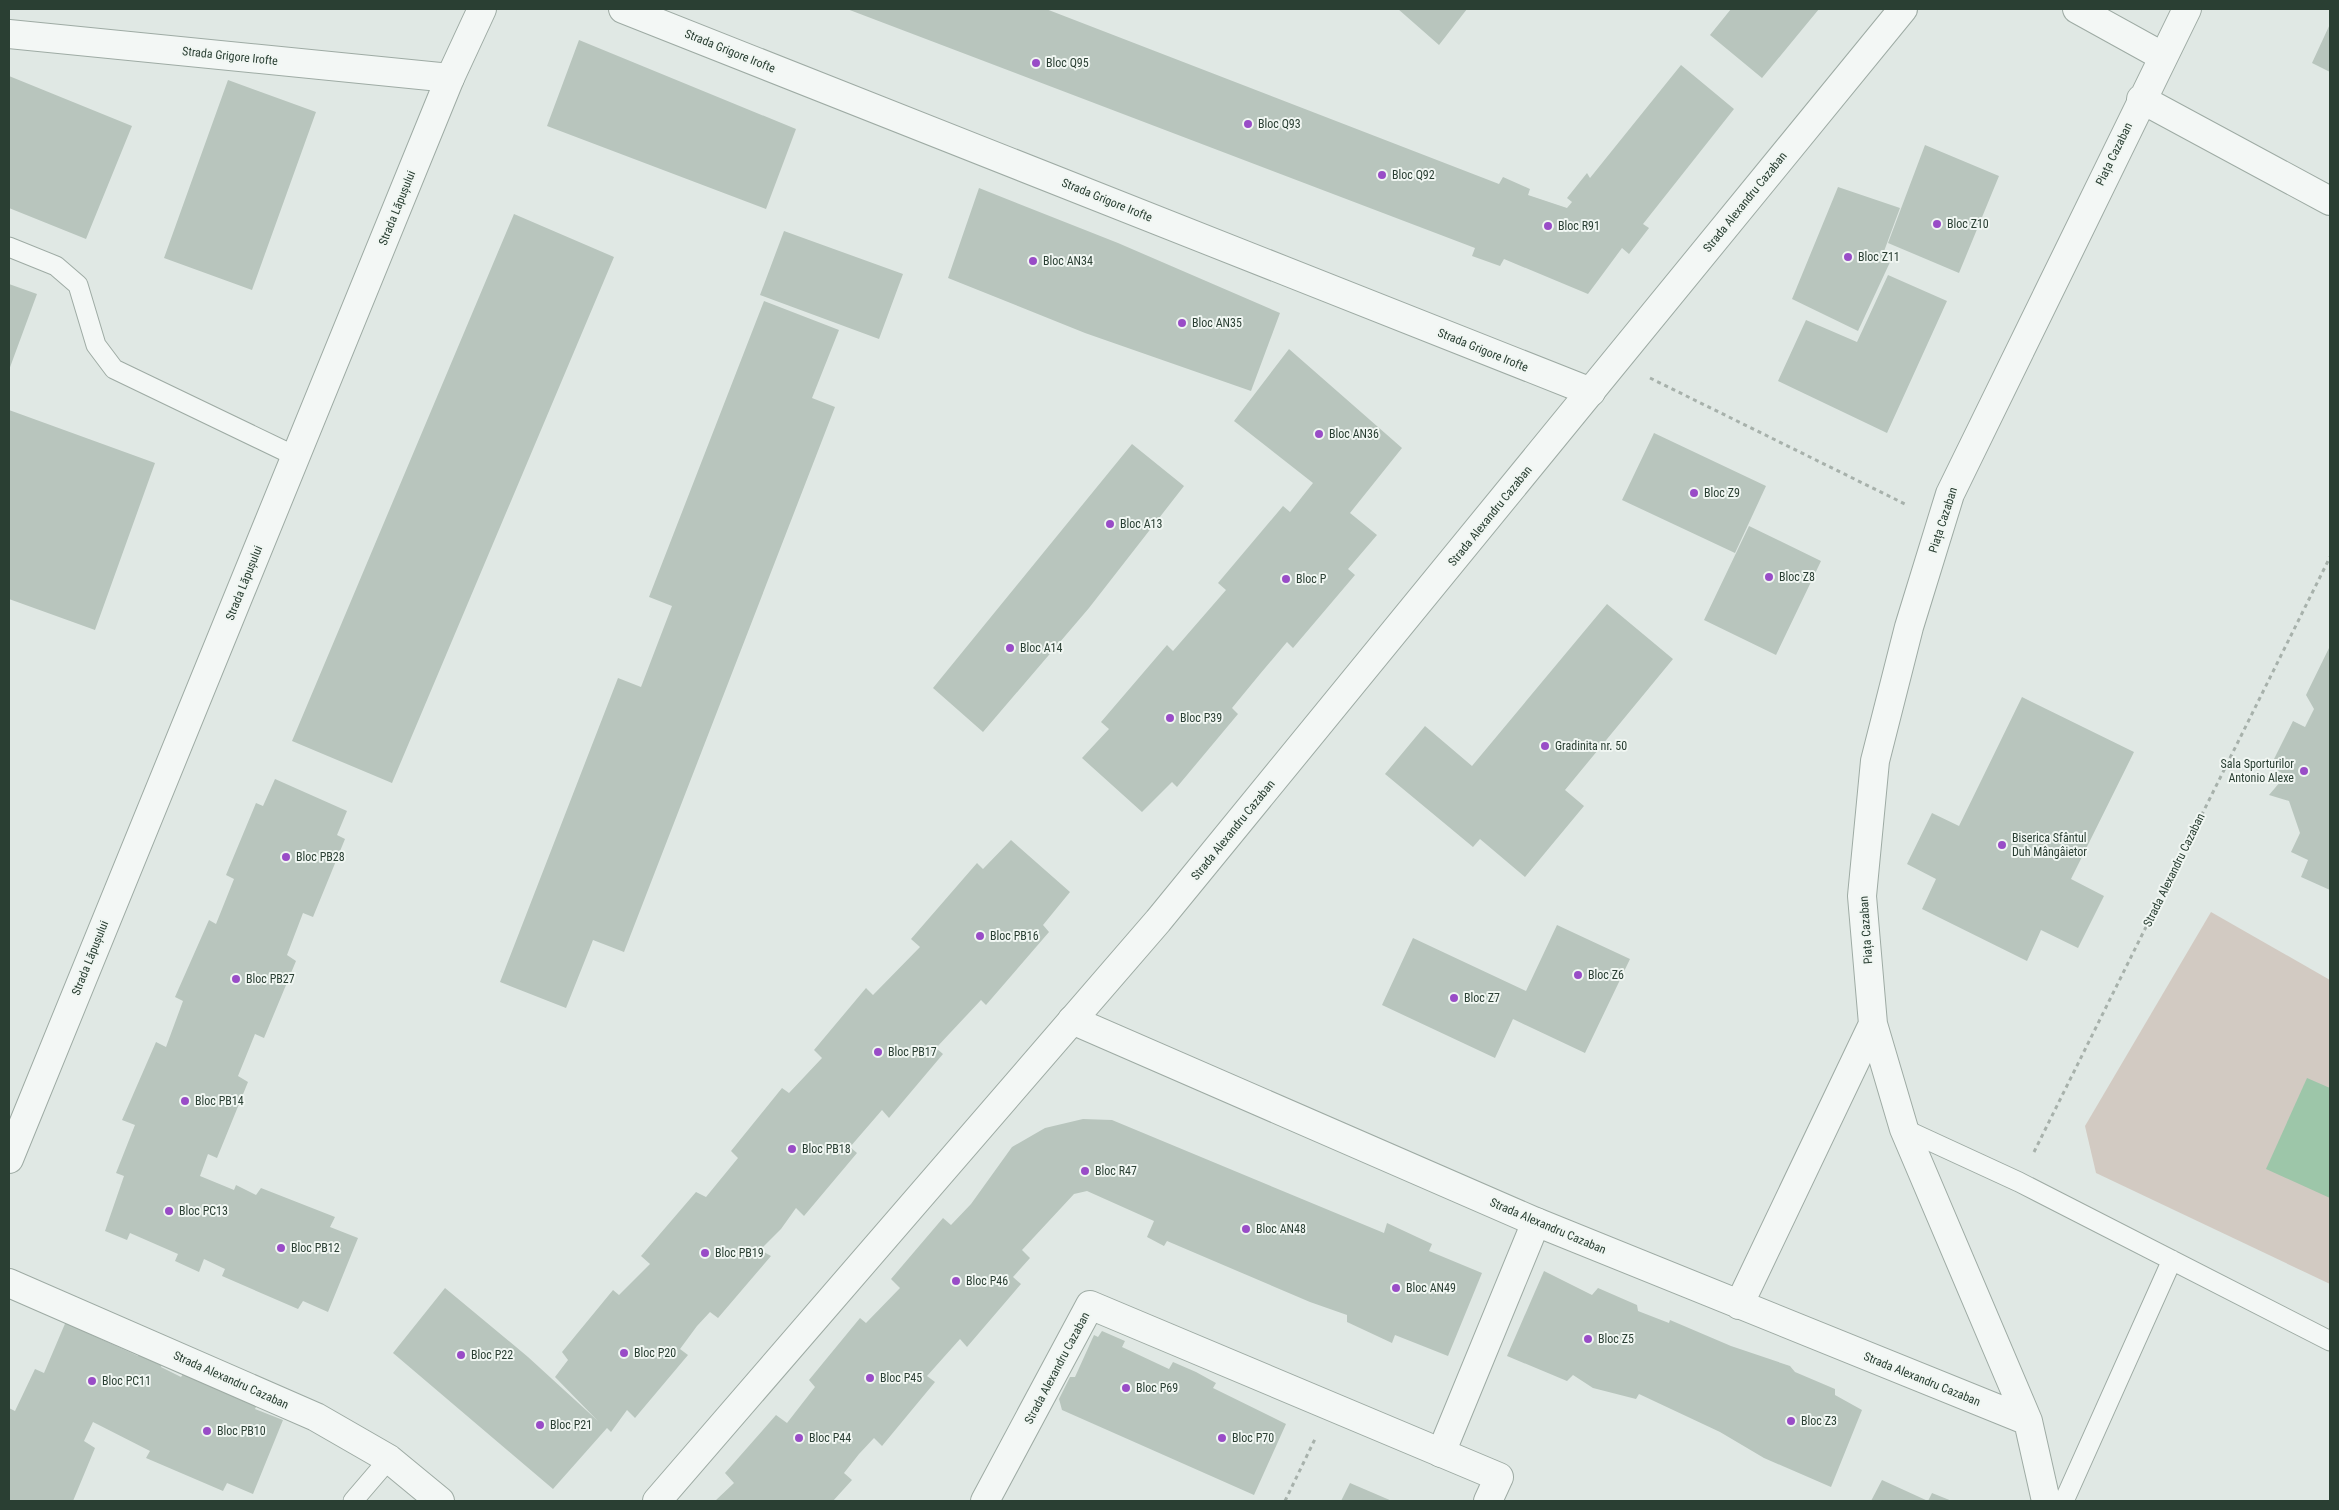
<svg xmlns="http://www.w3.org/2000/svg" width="2339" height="1510" font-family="'Roboto Condensed',sans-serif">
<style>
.green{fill:#d2cac2}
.water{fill:#9dc6a9}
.building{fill:#b8c5bd}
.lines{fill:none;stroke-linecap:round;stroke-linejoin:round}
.service-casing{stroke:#9eaba4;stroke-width:21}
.pedestrian-casing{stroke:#9eaba4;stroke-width:30}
.minor-casing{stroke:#9eaba4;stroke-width:30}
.tertiary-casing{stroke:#9eaba4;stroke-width:30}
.path{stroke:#a7b1ab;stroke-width:3;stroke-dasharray:4 4;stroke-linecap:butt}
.service{stroke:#f3f7f5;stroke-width:19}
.pedestrian{stroke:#f3f7f5;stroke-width:28}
.minor{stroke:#f3f7f5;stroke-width:28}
.tertiary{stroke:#f3f7f5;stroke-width:28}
.poi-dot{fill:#994cc7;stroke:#f0f6f2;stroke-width:2}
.labels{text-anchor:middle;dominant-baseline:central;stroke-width:4;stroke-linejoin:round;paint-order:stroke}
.street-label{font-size:12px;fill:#2a3f33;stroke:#f0f6f2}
.poi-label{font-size:12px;fill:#2a3f33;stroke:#f0f6f2;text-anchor:start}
</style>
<rect width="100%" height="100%" fill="#e0e8e4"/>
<path class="green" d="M2211 912 2330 980V1284L2096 1173 2085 1126Z"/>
<path class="water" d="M2307 1078 2330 1088V1198L2266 1169Z"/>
<path class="building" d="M847 9H1046L1499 184 1503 177 1530 189 1528 195 1567 208 1572 202 1567 198 1587 173 1590 178 1681 65 1734 109 1643 224 1649 228 1629 254 1622 248 1588 294 1504 259 1500 266 1472 256 1475 248Z
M1398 9H1467L1439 45Z
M1731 9H1819L1762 78 1710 35Z
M2330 24V72L2312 63Z
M579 40 796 129 766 209 547 126Z
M9 76 132 126 86 239 9 208Z
M228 80 316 112 252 290 164 258Z
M1925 145 1999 176 1959 273 1888 243Z
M1838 187 1900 208 1883 254 1891 260 1858 331 1792 299Z
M979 188 1118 243 1280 313 1251 391 1085 333 948 278Z
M514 214 614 257 392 783 292 741Z
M784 231 903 274 879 339 760 295Z
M1888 275 1947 301 1887 433 1778 381 1806 320 1857 342Z
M9 284 37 294 9 370Z
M764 301 839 330 812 398 835 407 624 952 593 940 566 1008 500 982 618 678 641 687 672 606 649 597Z
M1289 349 1402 448 1350 513 1377 535 1348 569 1355 575 1293 648 1287 642 1260 674 1232 708 1238 714 1177 787 1172 782 1142 812 1082 758 1109 729 1101 722 1167 645 1173 651 1226 590 1218 583 1283 506 1290 512 1313 483 1234 421Z
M9 410 155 463 95 630 9 599Z
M1654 433 1766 486 1735 553 1622 500Z
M1132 444 1184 486 1089 608 983 732 933 688Z
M1749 526 1821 561 1776 655 1704 620Z
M1607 604 1673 659 1565 790 1584 806 1525 877 1480 839 1473 847 1385 774 1425 726 1472 766Z
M2330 646V890L2301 877 2308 860 2291 852 2300 833 2289 801 2269 795 2286 775 2270 767 2293 721 2305 727 2314 709 2306 695Z
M2022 697 2134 752 2071 879 2104 896 2078 948 2041 930 2027 961 1922 909 1936 879 1907 864 1932 813 1959 826Z
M275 779 347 811 337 835 345 839 313 917 303 913 287 955 296 961 264 1038 255 1034 238 1076 248 1082 217 1158 208 1154 200 1176 234 1190 236 1185 256 1195 261 1188 335 1217 330 1227 358 1238 328 1312 303 1301 298 1309 222 1276 225 1269 204 1259 199 1272 175 1261 178 1254 130 1233 127 1240 105 1231 124 1176 116 1173 135 1125 122 1120 156 1042 166 1047 183 1001 175 997 209 920 216 924 234 879 226 875 256 803 263 806Z
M1011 840 1070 892 1043 925 1049 932 986 1005 981 1000 936 1048 943 1054 889 1118 882 1110 850 1147 857 1153 804 1216 796 1208 781 1229 760 1250 771 1256 718 1318 710 1312 697 1326 680 1349 688 1355 635 1418 627 1410 611 1432 607 1428 553 1489 393 1353 445 1288 528 1357 598 1421 555 1377 568 1360 562 1352 613 1290 619 1295 650 1264 641 1256 696 1192 706 1197 738 1158 731 1151 782 1088 789 1093 822 1058 814 1050 866 988 873 995 920 947 911 939 977 863 983 869Z
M1557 925 1630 959 1585 1053 1513 1019 1495 1058 1382 1005 1413 938 1526 991Z
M1083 1119 1112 1120 1384 1233 1387 1223 1432 1244 1429 1251 1482 1273 1448 1356 1395 1335 1392 1343 1347 1322V1315L1310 1302 1167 1241 1164 1246 1147 1237 1154 1221 1087 1191 1074 1194 1022 1250 1030 1258 1013 1277 1021 1284 967 1347 960 1339 927 1376 935 1382 882 1446 874 1438 859 1454 844 1473 852 1480 833 1501H715L734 1483 725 1473 776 1415 787 1423 815 1387 809 1380 860 1318 866 1323 900 1288 891 1279 943 1218 951 1225 971 1204 1012 1147 1045 1128Z
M1544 1271 1592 1295 1598 1288 1637 1305 1638 1311 1669 1323 1670 1320 1731 1346 1790 1366 1795 1372 1835 1389V1395L1862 1410 1831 1487 1764 1458 1720 1432 1639 1394 1636 1399 1593 1388 1573 1375 1567 1381 1507 1356Z
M67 1319 93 1331 92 1335 138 1356 140 1351 163 1361 161 1367 181 1377 186 1370 260 1399 255 1409 283 1420 253 1494 227 1483 223 1491 146 1458 150 1451 93 1422 84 1441 95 1448 73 1501H9V1408L15 1411 35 1369 44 1373Z
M1102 1331 1125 1341 1122 1347 1169 1369 1173 1362 1196 1372 1216 1383 1213 1388 1286 1424 1254 1495 1062 1410 1059 1399 1070 1377H1075L1094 1335 1098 1337Z
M1882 1480 1928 1501 1932 1493 1952 1501H1871Z
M1350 1483 1392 1501H1341Z"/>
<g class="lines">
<g class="service-casing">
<path id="service" d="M9 247 56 266 78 285 96 345 114 369 295 456
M1904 1129 2019 1182 2330 1341
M353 1501 389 1459
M2064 1501 2172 1260"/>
</g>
<g class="pedestrian-casing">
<path id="pedestrian" d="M1441 1453 1536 1222"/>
</g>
<g class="minor-casing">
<path id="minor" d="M623 9 1591 392
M2077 9 2162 56
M9 34 450 78
M2141 99 2330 201
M1072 1020 1536 1222 2028 1421
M9 1283 316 1417 389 1459 440 1501
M1739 1305 1873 1024
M985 1501 1090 1305 1499 1477 1488 1501
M2046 1501 2028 1421 1904 1129 1873 1024 1862 896 1875 761 1909 627 1950 494 2187 9"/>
</g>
<g class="tertiary-casing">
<path id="tertiary" d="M9 1159 450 78 482 9
M657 1501 1158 921 1903 9"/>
</g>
<path class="path" d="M1650 378 1907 505
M2034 1152 2330 557
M1285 1501 1315 1439"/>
<use href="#service" class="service"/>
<use href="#pedestrian" class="pedestrian"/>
<use href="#minor" class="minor"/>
<use href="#tertiary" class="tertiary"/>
</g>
<g class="poi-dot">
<circle cx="1036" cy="63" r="5"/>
<circle cx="1248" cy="124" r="5"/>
<circle cx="1382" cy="175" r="5"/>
<circle cx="1937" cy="224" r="5"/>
<circle cx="1548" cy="226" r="5"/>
<circle cx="1848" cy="257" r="5"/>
<circle cx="1033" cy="261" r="5"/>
<circle cx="1182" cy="323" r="5"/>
<circle cx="1319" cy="434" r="5"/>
<circle cx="1694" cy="493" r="5"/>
<circle cx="1110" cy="524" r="5"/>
<circle cx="1769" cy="577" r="5"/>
<circle cx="1286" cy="579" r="5"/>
<circle cx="1010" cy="648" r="5"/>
<circle cx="1170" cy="718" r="5"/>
<circle cx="1545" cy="746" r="5"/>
<circle cx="2304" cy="771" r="5"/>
<circle cx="2002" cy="845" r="5"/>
<circle cx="286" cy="857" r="5"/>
<circle cx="980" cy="936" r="5"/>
<circle cx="1578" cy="975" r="5"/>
<circle cx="236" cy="979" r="5"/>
<circle cx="1454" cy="998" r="5"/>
<circle cx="878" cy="1052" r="5"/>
<circle cx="185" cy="1101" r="5"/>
<circle cx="792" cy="1149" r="5"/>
<circle cx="1085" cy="1171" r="5"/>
<circle cx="169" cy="1211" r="5"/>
<circle cx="1246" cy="1229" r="5"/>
<circle cx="281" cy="1248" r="5"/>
<circle cx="705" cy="1253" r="5"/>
<circle cx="956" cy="1281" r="5"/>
<circle cx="1396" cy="1288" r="5"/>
<circle cx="1588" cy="1339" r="5"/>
<circle cx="624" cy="1353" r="5"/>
<circle cx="461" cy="1355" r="5"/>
<circle cx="870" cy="1378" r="5"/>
<circle cx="92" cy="1381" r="5"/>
<circle cx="1126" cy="1388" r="5"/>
<circle cx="1791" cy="1421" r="5"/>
<circle cx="540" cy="1425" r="5"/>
<circle cx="207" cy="1431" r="5"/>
<circle cx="799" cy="1438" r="5"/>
<circle cx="1222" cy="1438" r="5"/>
</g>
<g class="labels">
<g class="street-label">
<text transform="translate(730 51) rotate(22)">Strada Grigore Irofte</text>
<text transform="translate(230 56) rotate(6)">Strada Grigore Irofte</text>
<text transform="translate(2114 154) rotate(-64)">Piața Cazaban</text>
<text transform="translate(1107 200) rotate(22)">Strada Grigore Irofte</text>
<text transform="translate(1745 202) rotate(-51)">Strada Alexandru Cazaban</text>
<text transform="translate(397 208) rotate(-68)">Strada Lăpușului</text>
<text transform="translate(1483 350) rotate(22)">Strada Grigore Irofte</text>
<text transform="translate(1490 516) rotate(-51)">Strada Alexandru Cazaban</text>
<text transform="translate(1943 520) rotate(-72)">Piața Cazaban</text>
<text transform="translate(244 583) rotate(-68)">Strada Lăpușului</text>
<text transform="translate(1233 830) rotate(-51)">Strada Alexandru Cazaban</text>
<text transform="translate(2174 870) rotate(-64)">Strada Alexandru Cazaban</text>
<text transform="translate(1866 930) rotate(-94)">Piața Cazaban</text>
<text transform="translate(90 958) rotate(-68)">Strada Lăpușului</text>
<text transform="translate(1548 1226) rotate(23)">Strada Alexandru Cazaban</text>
<text transform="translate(1057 1368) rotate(-62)">Strada Alexandru Cazaban</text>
<text transform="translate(1922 1379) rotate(22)">Strada Alexandru Cazaban</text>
<text transform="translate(231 1380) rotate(24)">Strada Alexandru Cazaban</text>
</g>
<g class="poi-label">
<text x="1046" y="63">Bloc Q95</text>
<text x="1258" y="124">Bloc Q93</text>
<text x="1392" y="175">Bloc Q92</text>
<text x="1947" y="224">Bloc Z10</text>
<text x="1558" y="226">Bloc R91</text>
<text x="1858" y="257">Bloc Z11</text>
<text x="1043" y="261">Bloc AN34</text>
<text x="1192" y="323">Bloc AN35</text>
<text x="1329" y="434">Bloc AN36</text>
<text x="1704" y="493">Bloc Z9</text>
<text x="1120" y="524">Bloc A13</text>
<text x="1779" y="577">Bloc Z8</text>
<text x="1296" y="579">Bloc P</text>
<text x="1020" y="648">Bloc A14</text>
<text x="1180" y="718">Bloc P39</text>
<text x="1555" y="746">Gradinita nr. 50</text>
<text x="2294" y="764" text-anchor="end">Sala Sporturilor<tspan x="2294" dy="14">Antonio Alexe</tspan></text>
<text x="2012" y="838">Biserica Sfântul<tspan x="2012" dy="14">Duh Mângâietor</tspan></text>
<text x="296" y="857">Bloc PB28</text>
<text x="990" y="936">Bloc PB16</text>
<text x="1588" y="975">Bloc Z6</text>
<text x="246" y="979">Bloc PB27</text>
<text x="1464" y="998">Bloc Z7</text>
<text x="888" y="1052">Bloc PB17</text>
<text x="195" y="1101">Bloc PB14</text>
<text x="802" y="1149">Bloc PB18</text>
<text x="1095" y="1171">Bloc R47</text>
<text x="179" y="1211">Bloc PC13</text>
<text x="1256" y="1229">Bloc AN48</text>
<text x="291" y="1248">Bloc PB12</text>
<text x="715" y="1253">Bloc PB19</text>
<text x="966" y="1281">Bloc P46</text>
<text x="1406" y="1288">Bloc AN49</text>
<text x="1598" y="1339">Bloc Z5</text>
<text x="634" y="1353">Bloc P20</text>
<text x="471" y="1355">Bloc P22</text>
<text x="880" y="1378">Bloc P45</text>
<text x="102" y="1381">Bloc PC11</text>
<text x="1136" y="1388">Bloc P69</text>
<text x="1801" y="1421">Bloc Z3</text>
<text x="550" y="1425">Bloc P21</text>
<text x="217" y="1431">Bloc PB10</text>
<text x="809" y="1438">Bloc P44</text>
<text x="1232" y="1438">Bloc P70</text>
</g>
</g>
<rect width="2339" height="1510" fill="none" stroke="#2a3f33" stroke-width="20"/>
</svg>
